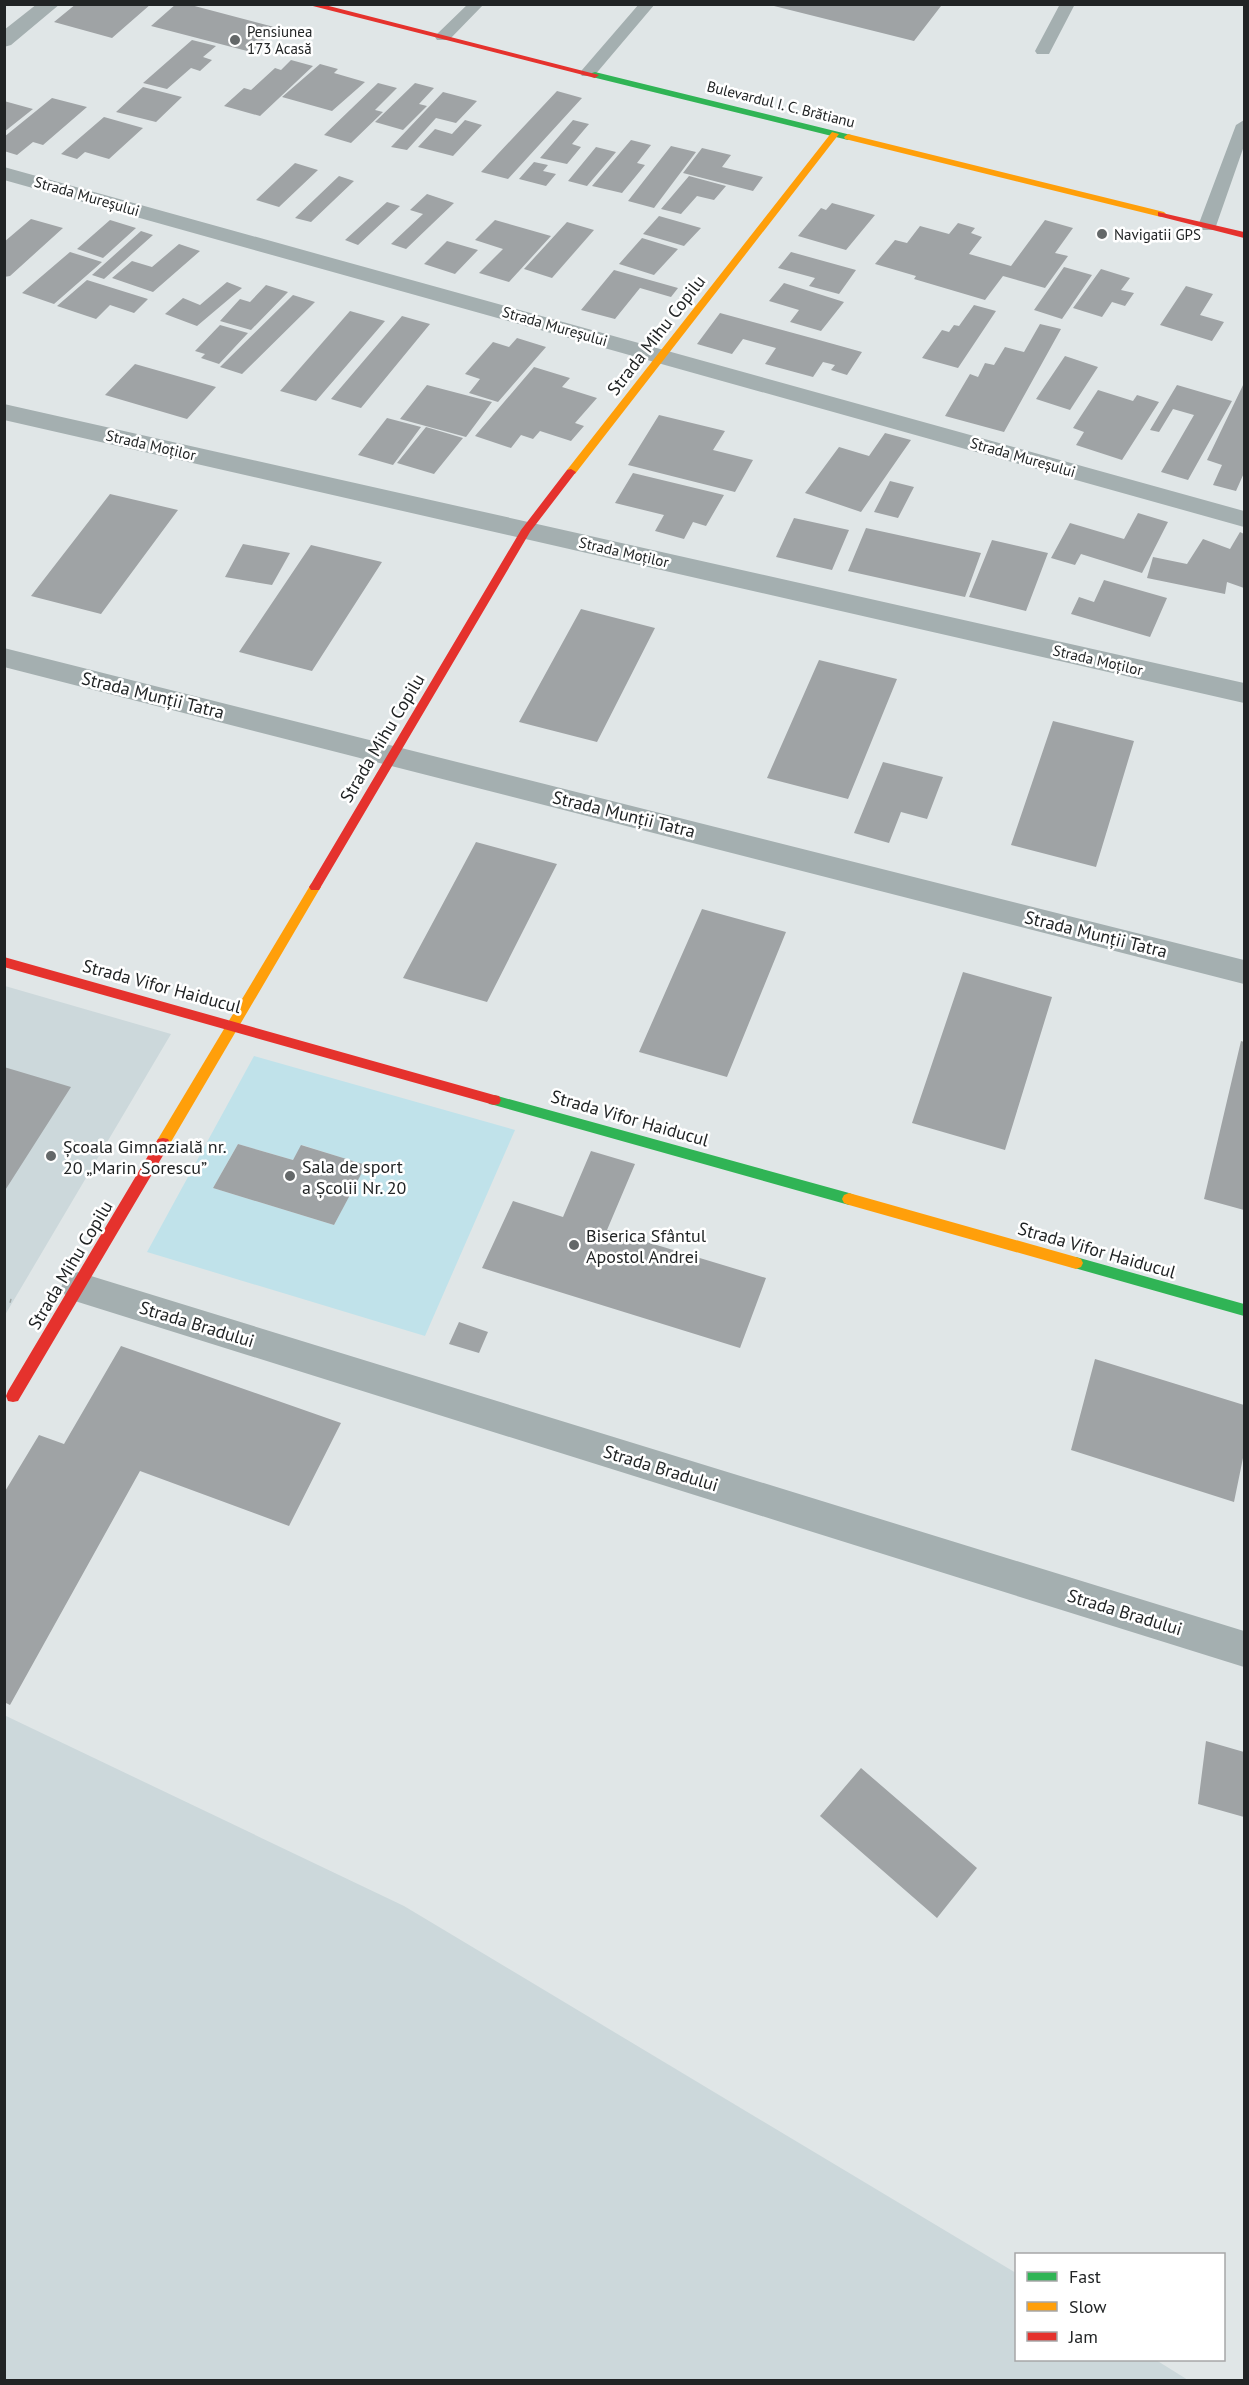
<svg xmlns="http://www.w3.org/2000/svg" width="1249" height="2385" font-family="'PT Sans',sans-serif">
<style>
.built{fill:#ccd8db}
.green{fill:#c0e2ea;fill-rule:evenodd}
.building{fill:#9fa3a5}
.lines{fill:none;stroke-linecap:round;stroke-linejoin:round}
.path{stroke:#a1aaaa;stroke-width:4;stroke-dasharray:1.5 4.5;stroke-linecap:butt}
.lane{fill:#a4afb0;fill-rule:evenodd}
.street{fill:#a4afb0;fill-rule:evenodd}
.fast{fill:#30b455;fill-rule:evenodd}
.slow{fill:#ff9f0a;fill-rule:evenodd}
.jam{fill:#e5322d;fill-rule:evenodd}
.poi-dot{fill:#646869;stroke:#fff;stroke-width:2}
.labels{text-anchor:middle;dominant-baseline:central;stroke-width:5;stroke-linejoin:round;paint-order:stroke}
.far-poi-label{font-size:15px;fill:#212425;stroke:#fff;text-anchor:start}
.far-street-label{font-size:15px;fill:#212425;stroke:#fff}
.street-label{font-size:18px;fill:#212425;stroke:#fff}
.poi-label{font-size:18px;fill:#212425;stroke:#fff;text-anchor:start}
</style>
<rect width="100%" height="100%" fill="#e0e6e7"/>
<path class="built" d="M5 986 171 1034 5 1315Z
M4 1715 404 1906 1016 2273V2360H1156L1188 2380H5Z"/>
<path class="green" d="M254 1056 515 1130 425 1336 147 1252ZM238 1144 293 1160 302 1145 365 1165 334 1225 213 1188Z"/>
<path class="building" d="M76 4H151L112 38 54 22Z
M176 4H187L278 28 251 52 151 26Z
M766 4H936L941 6 914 41Z
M192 40 216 46 203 57 212 60 200 71 191 68 167 89 143 83Z
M291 60 313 66 260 116 224 106 244 88 251 90 275 68 281 70Z
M320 64 338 69 334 73 365 82 332 111 282 97Z
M378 83 397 88 375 110 383 112 351 143 324 135Z
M415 83 434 88 419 104 427 106 403 130 375 122Z
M143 87 182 97 156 122 116 112Z
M557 91 582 98 508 179 481 172Z
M443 92 477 101 456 123 436 118 407 150 391 147Z
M52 98 87 107 43 145 33 142 17 155 4 151V137Z
M4 101 33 109 4 132Z
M104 117 143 128 109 159 85 152 77 159 61 154Z
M465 120 482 125 453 156 418 147 435 129 452 134Z
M573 120 589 124 572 144 581 147 567 164 540 158Z
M631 140 651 145 637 163 645 165 622 193 592 186Z
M671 146 696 152 654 208 628 201Z
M596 147 616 152 587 186 568 181Z
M702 148 731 155 722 167 763 177 753 191 683 173Z
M534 162 548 165 543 171 556 174 546 186 519 179Z
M295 163 318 170 279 207 256 200Z
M339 176 354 181 311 222 295 218Z
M689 176 726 186 714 200 697 196 681 214 661 209Z
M427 194 454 203 406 249 391 244 423 214 410 210Z
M387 202 400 206 358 245 345 240Z
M832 203 875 215 846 250 798 236 821 208 826 210Z
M659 216 701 228 684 246 643 234Z
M31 219 63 228 10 276 4 277V242Z
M110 220 136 228 103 258 77 249Z
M495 220 551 236 509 282 479 273 503 249 475 240Z
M1045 220 1073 228 1055 253 1068 256 1045 288 1003 276 985 300 914 279 916 276 875 264 895 240 907 243 920 226 949 234 958 223 975 228 971 233 982 237 969 254 1011 266Z
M567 222 594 230 552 278 524 269Z
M141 231 153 235 104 279 92 275Z
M642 238 678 249 654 275 619 264Z
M447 241 478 250 455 274 424 264Z
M179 244 200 251 153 292 112 278 132 261 152 267Z
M70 252 102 262 54 304 22 293Z
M791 252 856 270 839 294 809 286 815 278 778 268Z
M1064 267 1092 275 1062 319 1034 310Z
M1101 269 1130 278 1121 290 1134 293 1125 306 1112 302 1102 317 1073 308Z
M614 270 678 288 671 297 640 288 615 319 581 310Z
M87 280 148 299 134 313 110 305 96 319 57 306Z
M227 282 242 288 197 326 165 314 183 298 200 305Z
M784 283 844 302 821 331 790 322 799 310 769 301Z
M266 285 288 292 251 330 220 321 240 299 250 302Z
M1186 286 1213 294 1200 315 1224 322 1212 341 1160 325Z
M293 295 315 302 242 374 220 367Z
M974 305 996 311 958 368 922 358 942 330 949 332 954 325 959 326Z
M350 311 385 321 316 401 280 391Z
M720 313 819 340 862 352 847 375 831 370 835 365 823 362 813 377 765 364 776 348 743 339 732 354 697 344Z
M402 316 430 324 361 408 331 399Z
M1040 324 1061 329 1004 432 945 416 970 374 978 377 985 363 994 365 1005 347 1024 352Z
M220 325 248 333 219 364 201 358 205 354 195 351Z
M517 338 546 347 498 402 469 393 480 379 465 374 493 342 509 347Z
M1065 356 1098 367 1070 410 1036 399Z
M135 364 216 387 187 419 105 395Z
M534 367 570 378 562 387 597 398 575 423 584 426 571 441 540 431 533 439 521 435 511 448 475 436Z
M1244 383V473L1236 491 1213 485 1222 465 1207 460Z
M427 385 492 402 466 437 400 419Z
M1177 385 1232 401 1188 480 1161 472 1194 415 1173 409 1159 432 1150 430Z
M1098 390 1133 401 1137 395 1159 402 1122 460 1076 445 1084 432 1073 428Z
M659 415 725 431 713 450 753 460 735 492 628 465Z
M387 418 421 427 393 465 358 455Z
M426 427 463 438 434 474 397 463Z
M885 433 911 440 861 512 805 493 839 447 869 456Z
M633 473 724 495 706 526 693 522 684 539 655 531 664 515 615 503Z
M890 481 914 487 898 518 874 512Z
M110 494 178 510 101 614 31 596Z
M1138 513 1168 522 1142 573 1081 554 1075 565 1051 558 1070 523 1124 539Z
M794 518 849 530 832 570 776 557Z
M866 528 981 553 965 597 848 571Z
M1240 532 1244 534V588L1227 582 1225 594 1147 578 1153 557 1187 564 1203 539 1230 549Z
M992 540 1048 553 1026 611 969 597Z
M243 544 290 553 272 585 225 577Z
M311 545 382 562 312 671 239 652Z
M1104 580 1167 598 1150 637 1071 614 1079 597 1094 602Z
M581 609 655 628 597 742 519 722Z
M819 660 897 679 848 799 767 778Z
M1053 721 1134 741 1096 867 1011 845Z
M883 762 943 777 927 819 901 812 889 843 854 833Z
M476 842 557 864 487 1002 403 978Z
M702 909 786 932 727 1077 639 1052Z
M963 972 1052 997 1005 1150 912 1123Z
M1241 1041 1244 1042V1210L1204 1199Z
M4 1067 71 1087 4 1192Z
M238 1144 293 1160 301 1145 366 1165 334 1225 213 1188Z
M591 1151 635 1164 607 1230 766 1278 740 1348 482 1268 513 1201 563 1217Z
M459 1322 488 1332 479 1353 449 1344Z
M121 1346 341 1423 289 1526 140 1471 10 1705 4 1702V1493L39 1435 64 1444Z
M1095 1359 1244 1405V1453L1234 1502 1071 1450Z
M1206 1741 1244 1752V1817L1198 1804Z
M861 1768 977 1868 937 1918 820 1816Z"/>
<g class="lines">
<path class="path" d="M4 1299 15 1302"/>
<path class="lane" d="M468 4H484L449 40H437L435 37 437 34Z
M639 4H655L594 76H582L580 73 582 70Z
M1060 4H1075L1049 54H1037L1035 51Z
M1244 120V146L1216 226 1213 230H1201L1198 226 1236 125Z"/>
<path class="street" d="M37 4H60L11 45 4 47V30Z
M4 167 1244 511V527L4 180Z
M4 404 1244 683V703L4 420Z
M4 648 1244 960V984L4 667Z
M78 1272 1244 1631V1667L78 1302 66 1297 61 1287 66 1277Z"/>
<path class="fast" d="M595 72 851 135 852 137 848 140 592 77V73Z
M494 1095 849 1193 854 1195 856 1199 854 1203 849 1205 494 1105 489 1104 487 1100 489 1096Z
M1076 1257 1244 1304V1316L1071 1267 1069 1263 1071 1259Z"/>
<path class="slow" d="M832 132 839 134 575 474H567V470Z
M848 134 1164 212 1166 214 1161 217 845 139 844 137Z
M315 882 319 884 321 887 319 890 168 1147H158L156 1143 158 1139 311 884Z
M849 1193 1076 1257 1081 1259 1083 1263 1081 1267 1076 1269 849 1205 844 1203 842 1199 844 1195Z"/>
<path class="jam" d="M305 4H321L599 75 595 78Z
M1158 212 1244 232V238L1158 216Z
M571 469 576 472 530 532 319 890H311L309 887 311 884 521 530 567 470Z
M4 957 494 1095 499 1096 501 1100 499 1104 494 1105 4 967Z
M163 1138 168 1139 170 1143 168 1147 18 1401 13 1402 8 1401 6 1396 8 1391 158 1139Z"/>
</g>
<g class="poi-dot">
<circle cx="235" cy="40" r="6"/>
<circle cx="1102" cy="234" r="6"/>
<circle cx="51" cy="1156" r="6"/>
<circle cx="290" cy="1176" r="6"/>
<circle cx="574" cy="1245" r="6"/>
</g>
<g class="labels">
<g class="far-poi-label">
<text x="247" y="31">Pensiunea<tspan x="247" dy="17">173 Acasă</tspan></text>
<text x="1114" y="234">Navigatii GPS</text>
</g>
<g class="far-street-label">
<text transform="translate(781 104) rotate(14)">Bulevardul I. C. Brătianu</text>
<text transform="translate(87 196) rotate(16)">Strada Mureșului</text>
<text transform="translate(555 326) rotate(16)">Strada Mureșului</text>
<text transform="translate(151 445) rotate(13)">Strada Moților</text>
<text transform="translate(1023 457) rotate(16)">Strada Mureșului</text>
<text transform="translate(624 552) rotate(13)">Strada Moților</text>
<text transform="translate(1098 660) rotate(13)">Strada Moților</text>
</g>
<g class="street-label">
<text transform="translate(656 335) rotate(-52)">Strada Mihu Copilu</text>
<text transform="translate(153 695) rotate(14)">Strada Munții Tatra</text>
<text transform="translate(382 738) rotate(-59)">Strada Mihu Copilu</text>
<text transform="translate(624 814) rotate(14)">Strada Munții Tatra</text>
<text transform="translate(1096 934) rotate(14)">Strada Munții Tatra</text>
<text transform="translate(162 986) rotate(15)">Strada Vifor Haiducul</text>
<text transform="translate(630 1118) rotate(16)">Strada Vifor Haiducul</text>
<text transform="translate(1097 1250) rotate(16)">Strada Vifor Haiducul</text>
<text transform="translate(70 1265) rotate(-59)">Strada Mihu Copilu</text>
<text transform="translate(197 1324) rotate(17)">Strada Bradului</text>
<text transform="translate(661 1468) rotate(17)">Strada Bradului</text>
<text transform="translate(1125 1612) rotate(17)">Strada Bradului</text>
</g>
<g class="poi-label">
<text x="63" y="1146">Școala Gimnazială nr.<tspan x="63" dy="21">20 „Marin Sorescu”</tspan></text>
<text x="302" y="1166">Sala de sport<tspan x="302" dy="21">a Școlii Nr. 20</tspan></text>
<text x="586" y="1235">Biserica Sfântul<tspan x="586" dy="21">Apostol Andrei</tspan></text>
</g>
</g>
<rect width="1249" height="2385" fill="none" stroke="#212425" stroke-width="12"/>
<rect x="1015" y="2253" width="210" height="108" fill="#ffffff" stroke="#a6a7a8" stroke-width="1.5"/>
<rect x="1027" y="2272" width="30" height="9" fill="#30b455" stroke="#a6a7a8" stroke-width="1.5"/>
<text x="1069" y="2283" font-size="18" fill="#212425">Fast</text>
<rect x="1027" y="2302" width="30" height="9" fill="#ff9f0a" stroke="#a6a7a8" stroke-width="1.5"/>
<text x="1069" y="2313" font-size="18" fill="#212425">Slow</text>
<rect x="1027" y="2332" width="30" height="9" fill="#e5322d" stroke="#a6a7a8" stroke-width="1.5"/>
<text x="1069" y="2343" font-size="18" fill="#212425">Jam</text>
</svg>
